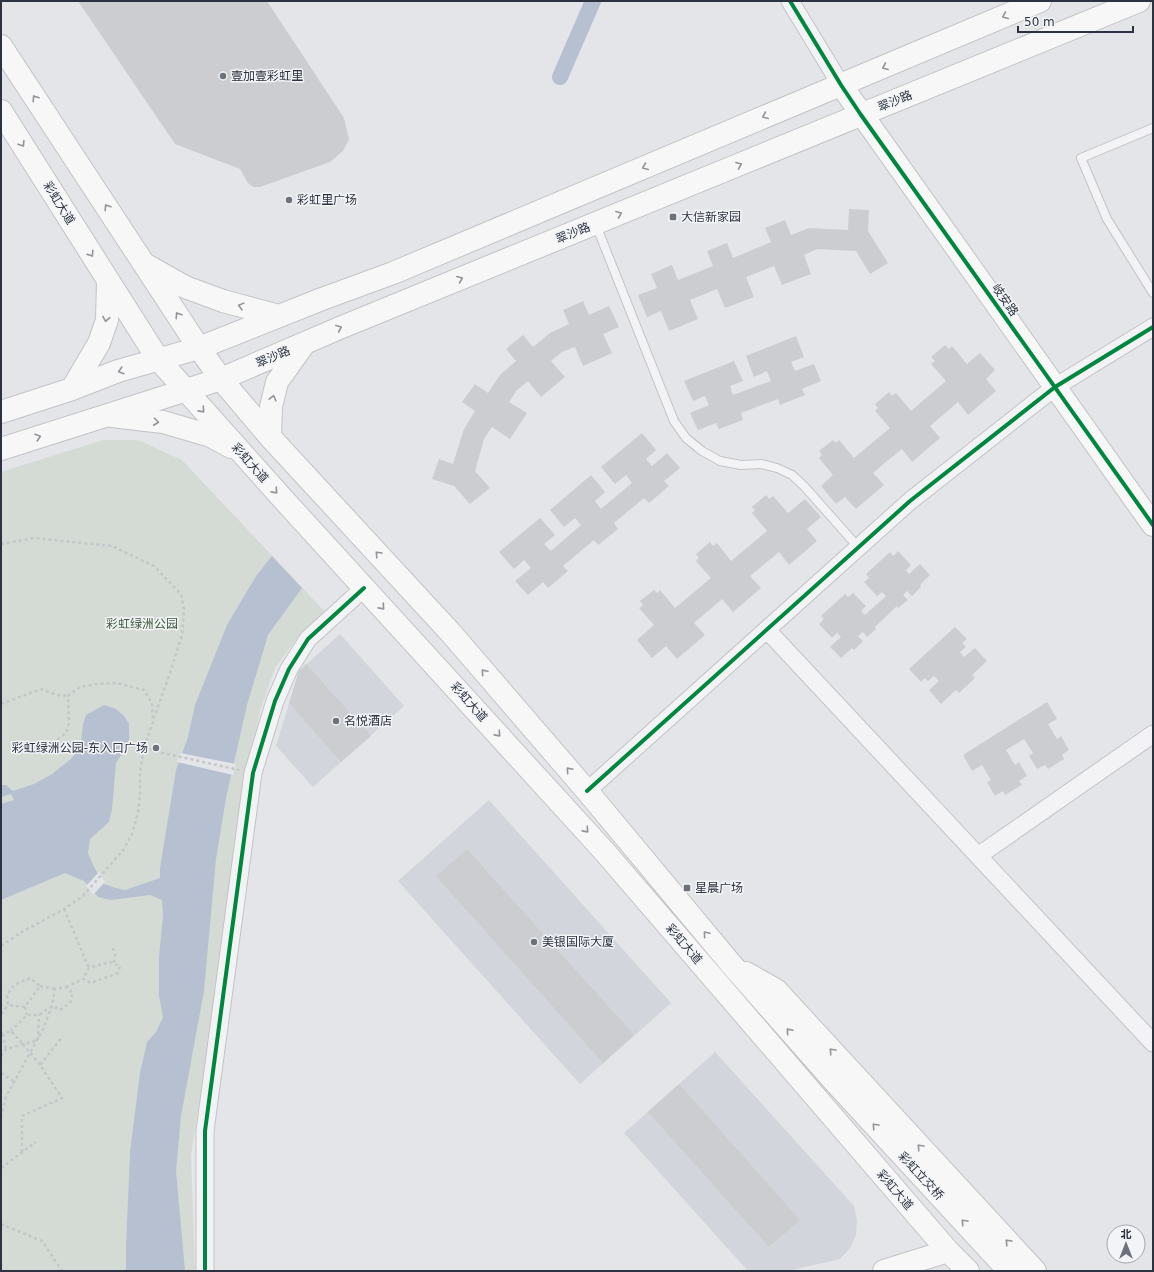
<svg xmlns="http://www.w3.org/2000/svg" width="1154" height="1272" font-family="'DejaVu Sans','Noto Sans SC',sans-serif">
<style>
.built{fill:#d2d5db}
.green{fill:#d4dbd5}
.water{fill:#b6c0d0}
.pier{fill:#e3e5e8}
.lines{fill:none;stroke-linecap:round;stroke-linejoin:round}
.canal{stroke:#b6c0d0;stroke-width:16}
.building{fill:#cccdd0}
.lane-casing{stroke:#c2c3c6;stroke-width:10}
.street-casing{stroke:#c2c3c6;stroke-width:19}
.secondary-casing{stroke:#c2c3c6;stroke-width:24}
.path{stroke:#c4c6c8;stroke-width:2.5;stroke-dasharray:3 3;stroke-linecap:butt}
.lane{stroke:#f3f3f5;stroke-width:8}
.street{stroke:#f3f3f5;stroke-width:17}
.secondary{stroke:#f7f7f7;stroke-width:22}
.path-bridge{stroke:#c4c6c8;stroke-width:2.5;stroke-dasharray:3 3;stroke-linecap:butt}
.cycleway-casing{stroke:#f2f4f7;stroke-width:6}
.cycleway{stroke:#00873e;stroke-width:4}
.oneway{stroke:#92949b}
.poi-dot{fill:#6c717a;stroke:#f2f4f7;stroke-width:1.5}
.labels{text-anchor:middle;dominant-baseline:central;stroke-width:3;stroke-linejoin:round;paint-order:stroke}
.poi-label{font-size:12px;fill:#2c323f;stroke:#f2f4f7;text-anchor:start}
.street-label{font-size:12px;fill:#2c323f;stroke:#f2f4f7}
.park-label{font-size:12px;fill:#3f593b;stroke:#f2f4f7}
</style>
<rect width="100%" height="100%" fill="#e3e5e8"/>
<path class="built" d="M340 634 404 706 313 787 276 746 299 671Z
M489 800 671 1003 580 1084 398 881Z
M715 1052 854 1206 857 1220 856 1235 850 1248 840 1259 788 1271H748L624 1133Z"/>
<path class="green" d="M103 440H138L182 460 327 614 298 637 275 668 260 711 240 816 216 993 191 1155 195 1271H1V472Z"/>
<path class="water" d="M272 556 302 588 268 635 247 705 226 798 216 859 204 991 181 1116 176 1171 185 1271H126V1247L130 1152 140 1073 147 1042 156 1032 163 1017 159 996V957L163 916 162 900 150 895 111 900 98 897 84 881 65 873 1 900V804L14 800 11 794 1 797V785H6L13 791 34 784 52 774 72 758 81 743 83 724 86 715 104 705 116 709 124 716 129 724V739L124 751 116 763 112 809 109 822 90 839 88 853 94 867 104 884 116 888 125 890 160 878V868L176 770 188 737 195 705 227 625 256 576Z"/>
<path class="pier" d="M180 753 236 764 233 775 177 762Z
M99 872 105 882 93 895 86 886Z"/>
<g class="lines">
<path class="canal" d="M560 77 593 1"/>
</g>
<path class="building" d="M78 1H267L344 118 349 139 343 151 330 162 260 187H253L248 183 240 169 175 144Z
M849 209 869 210 868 231 888 263 870 274 856 251 817 249 804 255 811 274 782 285 774 266 746 277 754 297 725 308 717 289 690 300 698 319 669 331 661 311 647 317 638 295 657 288 651 274 672 265 678 280 713 266 707 251 727 243 733 258 771 242 765 228 785 220 791 235 809 228 848 230Z
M583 301 589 315 609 306 619 327 603 334 612 353 583 366 575 347 562 352 551 361 565 377 541 397 528 381 517 390 509 402 527 413 510 439 492 427 484 439 475 471 490 488 470 504 454 486 432 479 439 459 453 464 464 429 475 411 462 402 475 384 488 393 500 375 516 361 506 349 523 335 533 347 550 333 569 324 563 310Z
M796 336 804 357 791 362 795 371 814 364 821 381 802 389 805 395 780 405 778 399 759 406 741 413 743 420 719 429 716 423 698 430 690 413 709 405 705 396 693 401 684 381 734 361 743 381 730 386 733 395 771 381 767 371 754 377 746 356Z
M945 345 949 349 952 346 967 364 980 353 995 370 986 379 996 391 968 415 958 402 930 426 940 438 912 462 902 449 887 461 873 473 884 485 856 509 845 497 836 504 821 486 833 475 819 458 822 455 819 451 833 440 836 443 839 440 854 458 890 428 875 411 878 408 875 404 889 392 892 396 896 393 911 411 946 381 931 364 935 361 931 357Z
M642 433 656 450 646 459 652 466 667 453 680 468 664 481 669 486 649 503 644 498 614 523 618 529 598 545 594 540 563 566 568 571 548 588 543 582 528 595 515 581 531 568 524 560 514 569 499 552 540 518 555 535 544 544 551 551 581 525 575 518 564 527 550 510 591 475 605 492 595 501 601 509 632 483 626 475 615 484 601 467Z
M766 495 769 499 773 496 788 513 805 499 821 517 807 529 817 541 789 565 779 552 750 576 761 588 733 612 722 599 694 623 705 635 677 659 666 646 652 658 637 640 654 625 639 608 643 605 640 601 654 590 657 593 660 590 675 608 711 578 696 561 699 558 696 554 710 542 713 546 717 543 731 561 767 531 752 513 755 510 752 507Z
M898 551 911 565 906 570 909 574 920 564 930 575 920 585 921 587 912 596 907 591 903 595 908 600 898 608 897 606 875 627 876 629 867 637 863 632 858 636 863 641 854 650 852 648 841 658 830 647 841 637 837 633 832 638 819 624 824 619 821 616 845 594 848 597 853 593 866 606 861 611 865 615 886 596 882 592 877 596 864 582 869 578 866 574 890 552 893 556Z
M955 627 967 639 962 643 966 647 960 652 964 657 975 648 987 661 972 675 975 678 959 693 956 690 941 704 929 690 939 681 934 676 928 681 925 678 921 682 909 669Z
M306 664 371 736 341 762 289 703 299 671Z
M1047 702 1057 719 1048 724 1057 739 1061 736 1069 750 1062 755 1064 759 1048 769 1045 765 1037 769 1029 756 1033 753 1024 739 1006 750 1015 765 1019 762 1027 776 1019 781 1022 785 1005 795 1003 791 995 796 987 782 991 780 982 765 972 771 963 755Z
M467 849 634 1035 603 1063 436 876Z
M679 1084 800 1220 769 1247 648 1112Z"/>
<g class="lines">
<g class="lane-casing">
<path id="lane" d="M1153 128 1081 158 1107 219 1153 293
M596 225 674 421 686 438 702 451 720 461 741 465 762 464 777 468 792 475 804 486 858 547"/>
</g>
<g class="street-casing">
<path id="street" d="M790 1 841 85
M767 630 1153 1043
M587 791 910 501 1055 387 1153 327
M978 856 1153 734
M205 1271V1131L253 773 275 701 289 669 308 639 364 588"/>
</g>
<g class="secondary-casing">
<path id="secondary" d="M1 46 199 348 221 379 270 437 450 632 587 791 731 964 834 1081 1009 1271
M841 85 1153 525
M1 111 158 359 283 499 604 851 948 1251 968 1271
M148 266 185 287 223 301 279 316
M72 389 99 343 107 320 108 281
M1 412 72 389 118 371 199 348 322 299 393 273 1040 1
M112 416 163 422 211 436 231 447
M270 437 271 407 277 382 304 344
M1 449 221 379 342 327 1139 1
M746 973 776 990 1035 1271
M884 1271 948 1251"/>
</g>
<path class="path" d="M1 544 34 538 112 546 154 566 181 594 184 609 182 635 169 676 153 721
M1 704 41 689 57 695 68 696
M144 747 163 753 239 770
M64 909 89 968
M1 946 20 933 64 909 83 896 124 849 132 834 138 813 140 794V771L145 744 153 722 152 703 144 690 116 683 95 684 80 687 68 696 69 723 66 733 55 741
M113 948 115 955 114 963
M40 986 55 989
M66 987 83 979 91 983 118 973 120 966 110 962 89 968 83 979
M25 1007 27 1015
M1 1014 8 1005 7 995 14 985 30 978 40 986 25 1007 8 1005
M1 1033 3 1034 11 1031 23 1044
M3 1034 6 1049
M1 1056 6 1049 38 1040 39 1015
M1 1073 15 1082
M1 1117 6 1097 43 1029 52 1006 55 989 66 987 73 993 70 1003 60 1010 52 1006 39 1015H27L11 1031
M22 1152V1116L62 1098 40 1065 63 1036
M1 1168 36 1142
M1 1224 42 1241 62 1271"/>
<use href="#lane" class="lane"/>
<use href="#street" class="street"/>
<use href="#secondary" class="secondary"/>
<path class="path-bridge" d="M23 1044 40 1065"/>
<g class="cycleway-casing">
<path id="cycleway" d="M790 1 841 85 861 115 1153 525
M587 791 910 501 1055 387 1153 327
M205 1271V1131L253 773 275 701 289 669 308 639 364 588"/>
</g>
<use href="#cycleway" class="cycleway"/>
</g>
<defs><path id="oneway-chevron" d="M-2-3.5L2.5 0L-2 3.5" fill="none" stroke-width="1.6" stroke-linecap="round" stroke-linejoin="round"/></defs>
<g class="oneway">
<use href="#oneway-chevron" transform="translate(1005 16) rotate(157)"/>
<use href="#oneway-chevron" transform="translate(885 67) rotate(157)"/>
<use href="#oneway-chevron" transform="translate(35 98) rotate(-123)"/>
<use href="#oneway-chevron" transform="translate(765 116) rotate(157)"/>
<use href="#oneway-chevron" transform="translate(22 144) rotate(58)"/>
<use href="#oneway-chevron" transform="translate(739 165) rotate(-22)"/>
<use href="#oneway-chevron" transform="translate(645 167) rotate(157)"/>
<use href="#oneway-chevron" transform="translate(107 207) rotate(-123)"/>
<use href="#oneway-chevron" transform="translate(619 214) rotate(-22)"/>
<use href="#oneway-chevron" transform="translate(91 254) rotate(57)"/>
<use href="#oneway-chevron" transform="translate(460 279) rotate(-22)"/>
<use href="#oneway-chevron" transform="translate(241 306) rotate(-165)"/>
<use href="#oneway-chevron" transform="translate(178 315) rotate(-123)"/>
<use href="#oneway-chevron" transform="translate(106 319) rotate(100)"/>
<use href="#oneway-chevron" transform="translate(339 328) rotate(-23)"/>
<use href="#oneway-chevron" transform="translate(121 371) rotate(162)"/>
<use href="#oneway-chevron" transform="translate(273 398) rotate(-76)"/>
<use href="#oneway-chevron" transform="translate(202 410) rotate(48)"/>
<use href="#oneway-chevron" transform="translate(156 422) rotate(7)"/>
<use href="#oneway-chevron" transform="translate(38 437) rotate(-18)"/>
<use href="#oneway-chevron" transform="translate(275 491) rotate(48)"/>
<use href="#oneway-chevron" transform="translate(378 554) rotate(-133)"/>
<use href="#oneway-chevron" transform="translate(382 607) rotate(48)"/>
<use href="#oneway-chevron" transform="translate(484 672) rotate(-131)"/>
<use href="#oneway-chevron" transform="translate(498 734) rotate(48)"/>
<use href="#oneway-chevron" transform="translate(569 770) rotate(-131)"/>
<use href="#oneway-chevron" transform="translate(586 830) rotate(48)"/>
<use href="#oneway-chevron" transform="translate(706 934) rotate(-130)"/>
<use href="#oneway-chevron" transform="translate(789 1031) rotate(-131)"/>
<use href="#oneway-chevron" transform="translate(832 1051) rotate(-133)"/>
<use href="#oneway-chevron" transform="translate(875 1126) rotate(-133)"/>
<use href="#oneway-chevron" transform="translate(920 1147) rotate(-133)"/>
<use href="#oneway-chevron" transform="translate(964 1222) rotate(-133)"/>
<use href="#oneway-chevron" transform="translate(1008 1242) rotate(-133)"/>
</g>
<g class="poi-dot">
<circle cx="223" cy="76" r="4"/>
<circle cx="289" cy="200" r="4"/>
<rect x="669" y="213" width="8" height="8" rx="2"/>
<circle cx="336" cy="721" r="4"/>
<circle cx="156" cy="748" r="4"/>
<rect x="683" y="884" width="8" height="8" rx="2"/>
<circle cx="534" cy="942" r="4"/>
</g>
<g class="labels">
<g class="poi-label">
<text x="231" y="76">壹加壹彩虹里</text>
<text x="297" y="200">彩虹里广场</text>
<text x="681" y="217">大信新家园</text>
<text x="344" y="721">名悦酒店</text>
<text x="148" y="748" text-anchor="end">彩虹绿洲公园-东入口广场</text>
<text x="695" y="888">星晨广场</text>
<text x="542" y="942">美银国际大厦</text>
</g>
<g class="street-label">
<text transform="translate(895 101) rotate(-22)">翠沙路</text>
<text transform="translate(59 203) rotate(58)">彩虹大道</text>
<text transform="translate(573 233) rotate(-22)">翠沙路</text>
<text transform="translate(1005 300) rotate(55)">岐安路</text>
<text transform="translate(273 357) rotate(-23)">翠沙路</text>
<text transform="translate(250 463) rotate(48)">彩虹大道</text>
<text transform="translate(469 702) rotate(48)">彩虹大道</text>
<text transform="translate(684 944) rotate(49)">彩虹大道</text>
<text transform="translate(921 1176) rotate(47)">彩虹立交桥</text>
<text transform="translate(895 1190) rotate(49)">彩虹大道</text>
</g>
<g class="park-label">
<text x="142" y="624">彩虹绿洲公园</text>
</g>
</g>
<rect width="1154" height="1272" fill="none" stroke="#2c323f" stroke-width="4"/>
<g transform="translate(1126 1244)"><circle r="19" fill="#f2f4f7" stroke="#a3a6ad"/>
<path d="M0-3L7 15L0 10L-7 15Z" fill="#6c717a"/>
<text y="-6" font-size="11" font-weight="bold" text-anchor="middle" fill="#2c323f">北</text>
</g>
<path d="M1018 26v6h115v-6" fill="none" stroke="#2c323f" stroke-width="2"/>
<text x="1024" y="26" font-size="12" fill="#2c323f" stroke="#f2f4f7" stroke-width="3" paint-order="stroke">50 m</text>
</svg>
